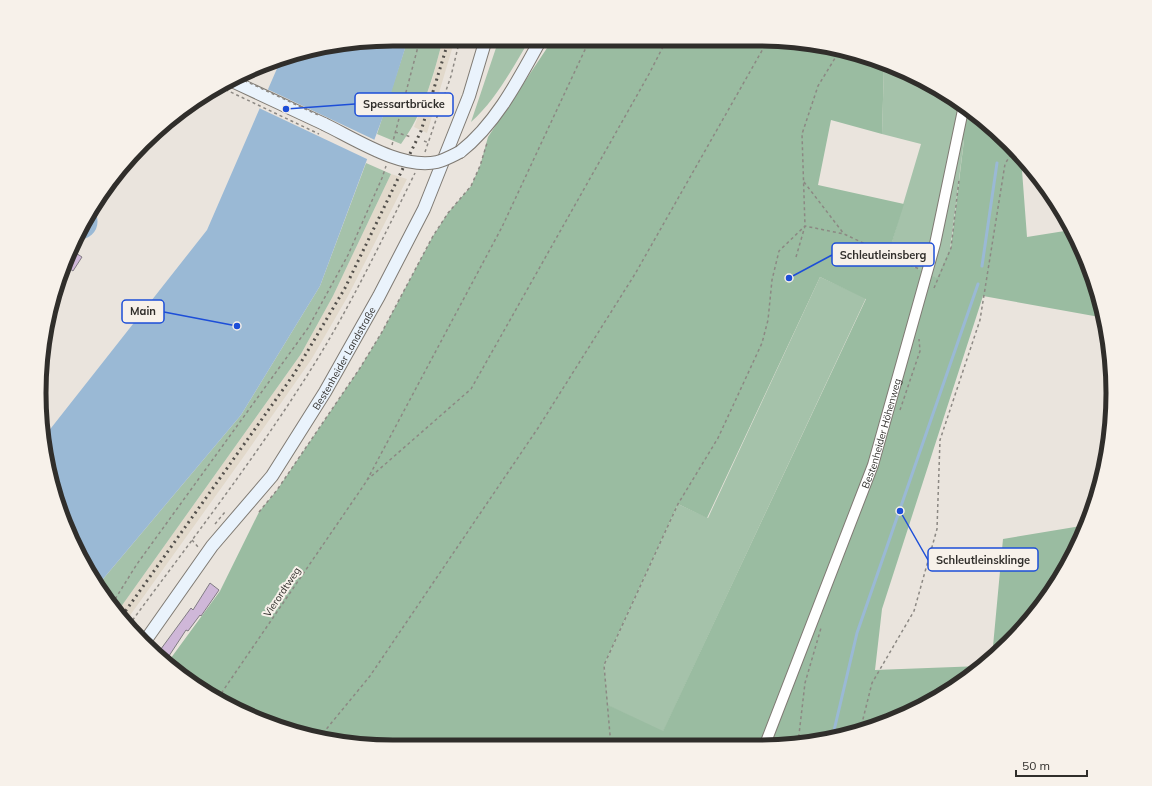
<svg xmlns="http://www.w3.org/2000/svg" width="1152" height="786" font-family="Mulish,sans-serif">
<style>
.built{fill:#e2d9cb}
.green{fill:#a5c2aa}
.forest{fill:#9abca1;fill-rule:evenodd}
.water{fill:#9ab9d5}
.pier{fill:#eae4dd}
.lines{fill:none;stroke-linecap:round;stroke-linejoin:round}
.stream{stroke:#9ab9d5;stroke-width:3}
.building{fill:#cfb7d8;stroke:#817c83}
.tertiary-casing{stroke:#7f7a73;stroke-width:12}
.secondary-casing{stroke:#7f7a73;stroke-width:14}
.path{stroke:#8c8883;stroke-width:1.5;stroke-dasharray:3 3;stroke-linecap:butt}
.tertiary{stroke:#fff;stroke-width:10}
.secondary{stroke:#eaf3fc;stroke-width:12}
.rail{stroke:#53504c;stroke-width:3;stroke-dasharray:2 4;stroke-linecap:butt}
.secondary-bridge-casing{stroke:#7f7a73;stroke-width:14;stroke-linecap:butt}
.path-bridge{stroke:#8c8883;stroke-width:1.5;stroke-dasharray:3 3;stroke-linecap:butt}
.secondary-bridge{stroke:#eaf3fc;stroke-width:12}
.labels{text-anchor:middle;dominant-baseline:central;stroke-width:4;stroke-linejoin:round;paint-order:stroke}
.street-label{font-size:10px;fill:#302e2b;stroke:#f7f1ea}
.rim{fill:none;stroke:#302e2b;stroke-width:5}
.leader{fill:none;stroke:#1d4ed8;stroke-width:1.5}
.callout-dot{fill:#1d4ed8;stroke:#f7f1ea;stroke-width:1.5}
.callout{fill:#f7f1ea;stroke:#1d4ed8;stroke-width:1.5}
.callout-label{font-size:11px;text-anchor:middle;font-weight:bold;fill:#302e2b}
</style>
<rect width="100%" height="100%" fill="#eae4dd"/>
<path class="built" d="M443 39H455L427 133 414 127 432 80Z
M391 174 407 179 348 296 311 360 242 459 126 621 118 611 301 354 333 296Z"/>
<path class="green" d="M408 39H443C433 76 424 113 401 144L377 134Z
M499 39H530C513 67 496 100 471 122Z
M884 65 916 76 963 110 964 140 950 250 938 279 888 255 921 144 882 134Z
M366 163 391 174 333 296 301 354 118 611 98 585 241 415 320 286Z
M820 277 866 298 663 732 607 705 604 665 678 504 708 518Z"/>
<path class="forest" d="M553 39H759L828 46 884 65 882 134 831 120 818 185 904 204 888 255 937 278 951 247 964 140 957 134 963 110 1009 143 1021 157 1027 237 1071 230 1086 257 1105 318 983 296 882 609 875 670 981 666 956 687 895 720 828 740 759 747H393L324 740 236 710 168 662 220 591 259 512 277 490 360 368 382 332 433 236 448 213 471 186 480 166 488 137ZM820 277 866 299 663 731 608 705 604 665 678 504 707 518Z
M1087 525 1053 589 1009 643 992 657 1003 539Z"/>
<path class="water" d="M393 39H408L388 103 320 286 241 415 98 585 86 570 46 462 44 437 207 230 282 57Z
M94 209C103 225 94 240 76 240Z"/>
<path class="pier" d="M267 89 377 141 369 160 259 108Z"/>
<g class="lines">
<path class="stream" d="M982 266 997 163
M832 739 857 633 978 284"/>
</g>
<path class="building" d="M71 250 82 257 73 271 64 265Z
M210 583 219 590 201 616 200 615 188 631 186 630 167 659 158 653 191 608 193 610Z"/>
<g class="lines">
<g class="tertiary-casing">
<g id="tertiary">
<path id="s1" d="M764 747 873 465 935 244 963 110"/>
</g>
</g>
<g class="secondary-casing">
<g id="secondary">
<path d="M232 81 324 124"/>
<path d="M460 152C496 124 519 79 541 39"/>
<path id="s2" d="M143 644 212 546 272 476 325 392 379 296 424 209 469 96 486 39"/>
</g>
</g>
<path class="path" d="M395 132 411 137
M424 141 429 143
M392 145 420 39
M425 152 451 76 460 39
M804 182 844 234
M796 257 805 226 802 134 818 86 840 50
M934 288 951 248 959 180
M900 410 920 351 919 339
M367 480 471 389 649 74 667 39
M259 512 277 490 360 368 382 332 433 236 448 213 471 186 480 166 487 143
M215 524 225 512
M192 540 198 547
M112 604 137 564 308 328 348 255 382 178 386 166
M129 625C193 538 261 451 318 358 354 299 384 236 415 173
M218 698 366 482 502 227 590 39
M860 731 872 683 914 611 937 529 940 440 980 320 1005 164 1014 149
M319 738 370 676 538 428 635 274 768 40
M798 743 805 683 821 628
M613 747 610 735 604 665 678 504 718 438 762 343 768 320 772 280 779 251 805 226 844 234 919 269"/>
<use href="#tertiary" class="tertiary"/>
<use href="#secondary" class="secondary"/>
<path class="rail" d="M122 616 294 374 345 288 421 131 449 39"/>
<g class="secondary-bridge-casing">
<path id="secondary-bridge" d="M324 124C355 139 402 170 437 162 445 160 452 156 460 152"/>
</g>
<path class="path-bridge" d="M239 78 318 115
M220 87 319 134"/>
<use href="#secondary-bridge" class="secondary-bridge"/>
</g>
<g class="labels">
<g class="street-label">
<text stroke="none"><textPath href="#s2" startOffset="350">Bestenheider Landstraße</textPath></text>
<text stroke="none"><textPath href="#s1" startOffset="335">Bestenheider Höhenweg</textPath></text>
<text transform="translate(282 592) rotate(-56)">Vierordtweg</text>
</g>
</g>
<path d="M0 0H1152V786H0ZM393 46H759A347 347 0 0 1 1106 393V393A347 347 0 0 1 759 740H393A347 347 0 0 1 46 393V393A347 347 0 0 1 393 46Z" fill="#f7f1ea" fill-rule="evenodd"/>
<path class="rim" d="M393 46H759A347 347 0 0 1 1106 393V393A347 347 0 0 1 759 740H393A347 347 0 0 1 46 393V393A347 347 0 0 1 393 46Z"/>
<path class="leader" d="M286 109L355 104M789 278L832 255M237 326L164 312M900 511L928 560"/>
<g class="callout-dot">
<circle cx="286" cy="109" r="4"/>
<circle cx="789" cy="278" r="4"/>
<circle cx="237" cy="326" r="4"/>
<circle cx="900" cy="511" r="4"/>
</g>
<g class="callout">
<rect x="355" y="93" width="98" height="23" rx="4"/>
<rect x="832" y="243" width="102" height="23" rx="4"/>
<rect x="122" y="300" width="42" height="23" rx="4"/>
<rect x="928" y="548" width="110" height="23" rx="4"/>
</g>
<g class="callout-label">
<text x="404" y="108">Spessartbrücke</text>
<text x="883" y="259">Schleutleinsberg</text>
<text x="143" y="315">Main</text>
<text x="983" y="564">Schleutleinsklinge</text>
</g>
<path d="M1016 770v6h71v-6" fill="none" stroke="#302e2b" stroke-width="2"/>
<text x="1022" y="770" font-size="12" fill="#302e2b" stroke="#f7f1ea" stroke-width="3" paint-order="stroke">50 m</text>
</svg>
